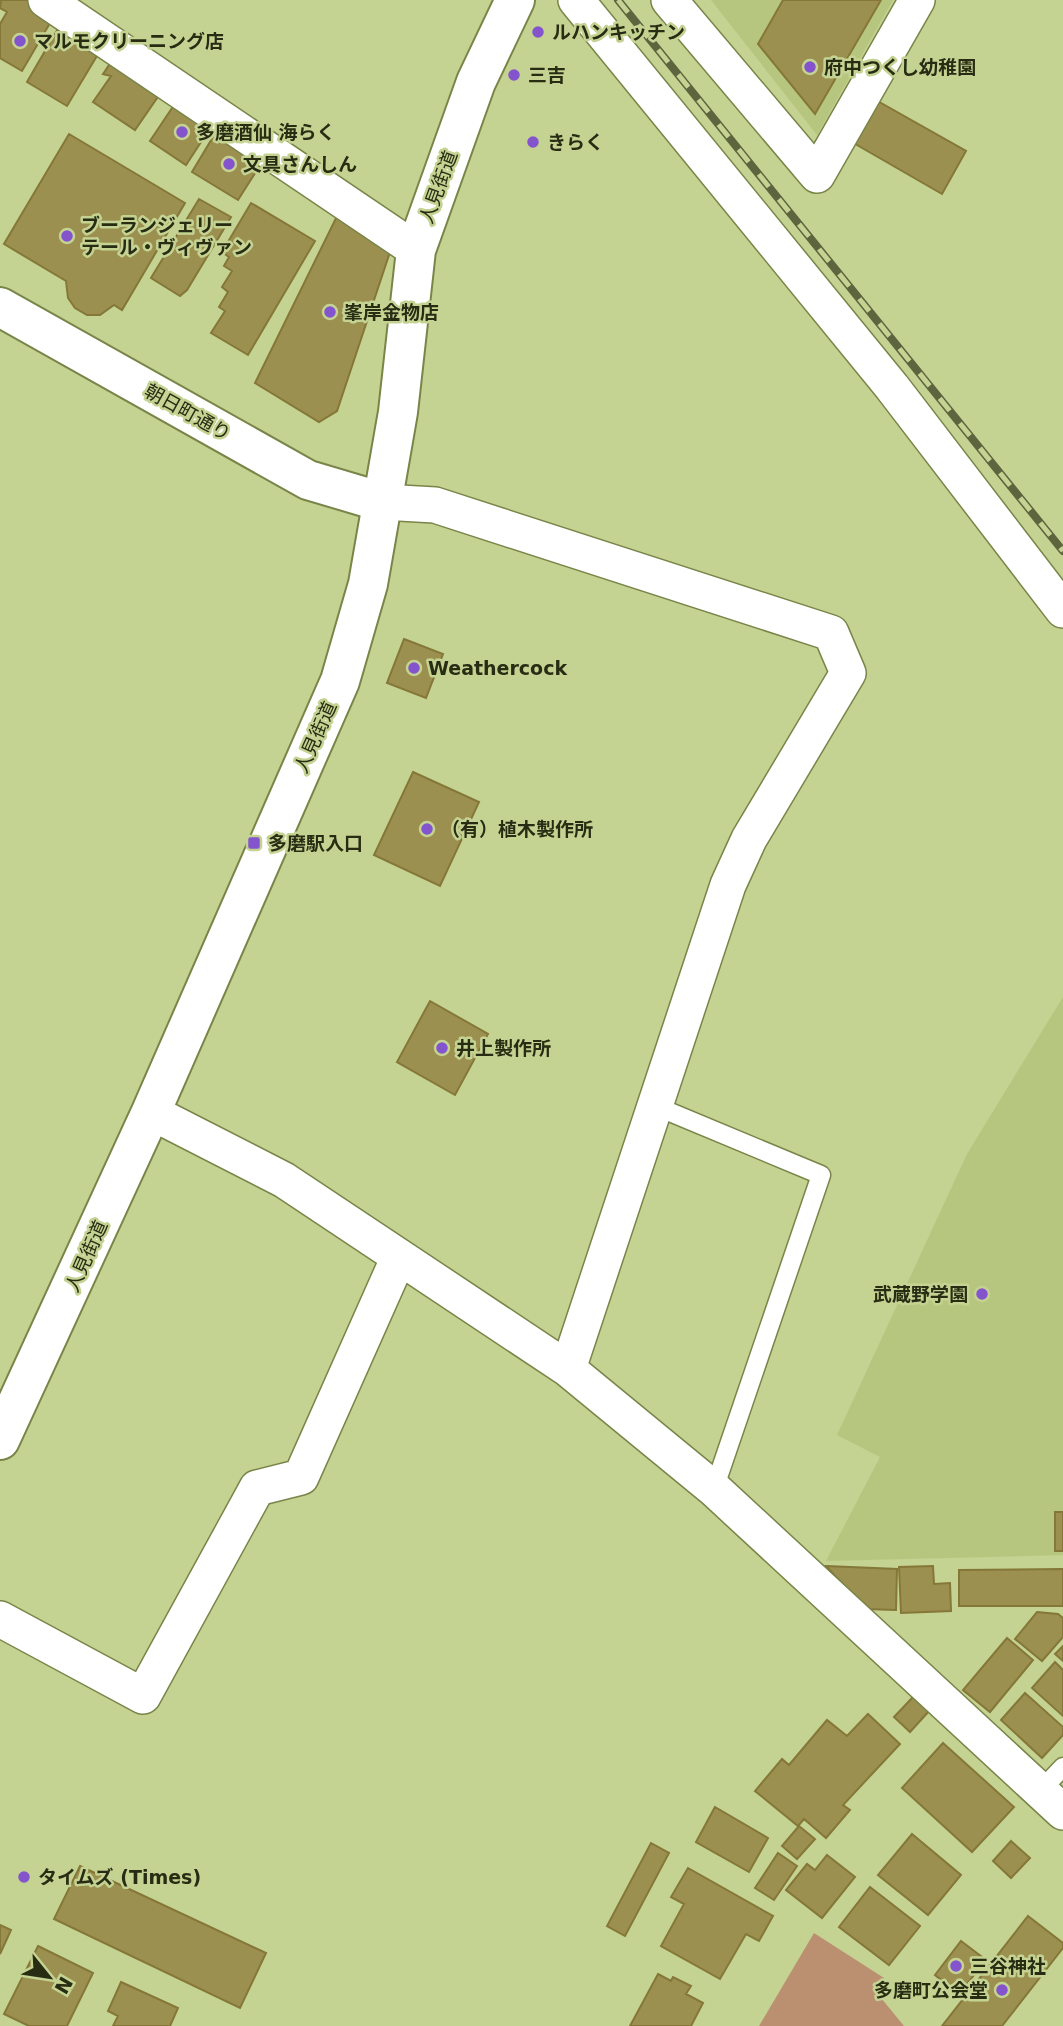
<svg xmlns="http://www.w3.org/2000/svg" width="1063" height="2026" font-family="'DejaVu Sans','Noto Sans JP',sans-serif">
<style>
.built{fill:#b7c67f}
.green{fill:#ba9070}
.building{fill:#9c9050;stroke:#847738;stroke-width:2}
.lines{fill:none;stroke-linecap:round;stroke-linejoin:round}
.service-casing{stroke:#798548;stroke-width:21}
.minor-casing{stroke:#798548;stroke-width:38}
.tertiary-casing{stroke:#798548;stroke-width:42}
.secondary-casing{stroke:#798548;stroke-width:42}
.service{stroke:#fff;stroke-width:18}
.minor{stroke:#fff;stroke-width:35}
.tertiary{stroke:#fff;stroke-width:38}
.secondary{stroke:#fff;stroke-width:38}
.rail-casing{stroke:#5d653f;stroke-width:8}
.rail{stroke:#c4d292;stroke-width:5;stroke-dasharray:16;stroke-linecap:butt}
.poi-dot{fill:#8454cd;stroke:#c4d292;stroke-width:2.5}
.labels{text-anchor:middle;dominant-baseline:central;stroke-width:5;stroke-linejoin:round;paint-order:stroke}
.poi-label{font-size:19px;font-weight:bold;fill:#272c13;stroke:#c4d292;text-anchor:start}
.street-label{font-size:19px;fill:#272c13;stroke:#c4d292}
</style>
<rect width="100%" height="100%" fill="#c4d292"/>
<path class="built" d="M711 0H893L817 135Z
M1063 997V1555L826 1561 880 1457 837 1435 967 1154Z"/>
<path class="green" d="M814 1933 884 1978 877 1993 904 2026H759Z"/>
<path class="building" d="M1 0H38L57 11 22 71 0 58V24L7 12 0 8Z
M783 0H881L815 114 758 44Z
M63 20 104 44 67 106 27 82Z
M117 53 166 85 135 130 93 102 111 76 103 74Z
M178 99 214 122 186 165 150 141Z
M874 99 966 151 942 194 850 141Z
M219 127 266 156 238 200 192 172Z
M69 134 185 203 122 310 114 305 100 315H87L75 308 68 298 66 281 4 244Z
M199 199 231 217 187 290 180 296 151 278Z
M251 203 315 241 248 355 211 333 225 311 219 307 228 292 222 287 232 271 224 266 229 257 222 252Z
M342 206 394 240 337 411 319 422 255 383Z
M404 639 443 654 426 698 387 683Z
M413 772 479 802 440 886 374 855Z
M430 1001 488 1034 455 1095 397 1062Z
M1055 1512H1063V1551H1055Z
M826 1566 897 1569 896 1610 865 1609Z
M933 1566 934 1584 950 1583 951 1611 901 1613 899 1567Z
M1063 1569V1606H959V1570Z
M1037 1612 1058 1614 1063 1618V1637L1042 1661 1015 1639Z
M1007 1638 1033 1660 990 1712 963 1690Z
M1063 1646V1661L1055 1654Z
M1055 1662 1063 1670V1716L1032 1688Z
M1025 1693 1063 1727V1735L1042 1758 1001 1720Z
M914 1696 930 1710 910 1732 894 1717Z
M868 1714 900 1744 843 1805 850 1810 826 1838 804 1819 798 1826 755 1791 782 1759 789 1765 827 1720 847 1736Z
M943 1743 1014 1807 972 1852 902 1788Z
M715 1807 768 1838 749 1872 696 1842Z
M799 1826 815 1839 797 1859 782 1846Z
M912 1834 961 1875 928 1915 878 1875Z
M1011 1841 1030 1858 1011 1878 993 1861Z
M651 1843 669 1853 625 1936 607 1926Z
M778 1853 797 1866 774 1900 755 1888Z
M827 1855 855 1877 822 1918 786 1890 807 1864 815 1870Z
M80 1866 266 1953 240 2008 54 1919Z
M688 1868 773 1916 759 1941 746 1934 720 1979 661 1946 684 1904 671 1897Z
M870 1887 920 1926 889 1965 839 1927Z
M1028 1916 1063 1943V1948L1002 2026H942Z
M0 1925 11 1930 0 1954Z
M961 1941 986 1960 959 1994 935 1975Z
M38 1946 93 1973 67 2026H29L4 2014Z
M658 1974 671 1981 673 1977 691 1986 686 1994 703 2003 691 2026H630Z
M121 1982 178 2008 170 2026H113L118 2016 108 2011Z"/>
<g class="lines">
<g class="service-casing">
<path id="service" d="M653 1105 821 1175 714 1489
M1041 1790 1063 1767"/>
</g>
<g class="minor-casing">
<path id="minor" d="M46 0 416 250
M576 0 892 387 1063 610
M669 0 817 175 917 0
M382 502 435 505 831 633 848 673 749 839 728 885 568 1369
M151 1112 284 1180 568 1369 714 1489 1063 1812
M0 1619 143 1696 257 1488 301 1477 398 1259"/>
</g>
<g class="tertiary-casing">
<path id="tertiary" d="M0 307 308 480 382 502"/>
</g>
<g class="secondary-casing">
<path id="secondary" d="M0 1440 151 1112 340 681 368 584 398 412 416 250 476 82 515 0"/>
</g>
<use href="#service" class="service"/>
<use href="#minor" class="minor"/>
<use href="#tertiary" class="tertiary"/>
<use href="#secondary" class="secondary"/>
<g class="rail-casing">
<path id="rail" d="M618 0 1063 551"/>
</g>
<use href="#rail" class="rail"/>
</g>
<g class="poi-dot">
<circle cx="538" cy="32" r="7"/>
<circle cx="20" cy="41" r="7"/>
<circle cx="810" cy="67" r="7"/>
<circle cx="514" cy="75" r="7"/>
<circle cx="182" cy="132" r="7"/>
<circle cx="533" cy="142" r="7"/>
<circle cx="229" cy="164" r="7"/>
<circle cx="67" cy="236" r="7"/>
<circle cx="330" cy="312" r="7"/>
<circle cx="414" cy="668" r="7"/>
<circle cx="427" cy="829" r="7"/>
<rect x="247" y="836" width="14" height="14" rx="3.5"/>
<circle cx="442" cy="1048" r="7"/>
<circle cx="982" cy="1294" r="7"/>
<circle cx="24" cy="1877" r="7"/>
<circle cx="956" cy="1966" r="7"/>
<circle cx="1002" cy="1990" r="7"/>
</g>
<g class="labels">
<g class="poi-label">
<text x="552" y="32">ルハンキッチン</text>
<text x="34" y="41">マルモクリーニング店</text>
<text x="824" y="67">府中つくし幼稚園</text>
<text x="528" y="75">三吉</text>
<text x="196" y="132">多磨酒仙 海らく</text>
<text x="547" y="142">きらく</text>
<text x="243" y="164">文具さんしん</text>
<text x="81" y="225">ブーランジェリー<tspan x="81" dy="22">テール・ヴィヴァン</tspan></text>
<text x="344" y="312">峯岸金物店</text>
<text x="428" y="668">Weathercock</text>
<text x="441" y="829">（有）植木製作所</text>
<text x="268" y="843">多磨駅入口</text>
<text x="456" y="1048">井上製作所</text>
<text x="968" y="1294" text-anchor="end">武蔵野学園</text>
<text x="38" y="1877">タイムズ (Times)</text>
<text x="970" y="1966">三谷神社</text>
<text x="988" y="1990" text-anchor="end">多磨町公会堂</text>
</g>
<g class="street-label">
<text transform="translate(438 187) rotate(-70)">人見街道</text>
<text transform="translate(188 412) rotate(29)">朝日町通り</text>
<text transform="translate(315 737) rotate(-66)">人見街道</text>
<text transform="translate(86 1256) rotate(-66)">人見街道</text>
</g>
</g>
<g transform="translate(49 1977) rotate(120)" stroke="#c4d292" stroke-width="5" paint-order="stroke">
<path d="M0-5L12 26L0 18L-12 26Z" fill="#272c13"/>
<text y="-10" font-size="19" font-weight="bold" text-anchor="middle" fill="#272c13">N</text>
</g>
</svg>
